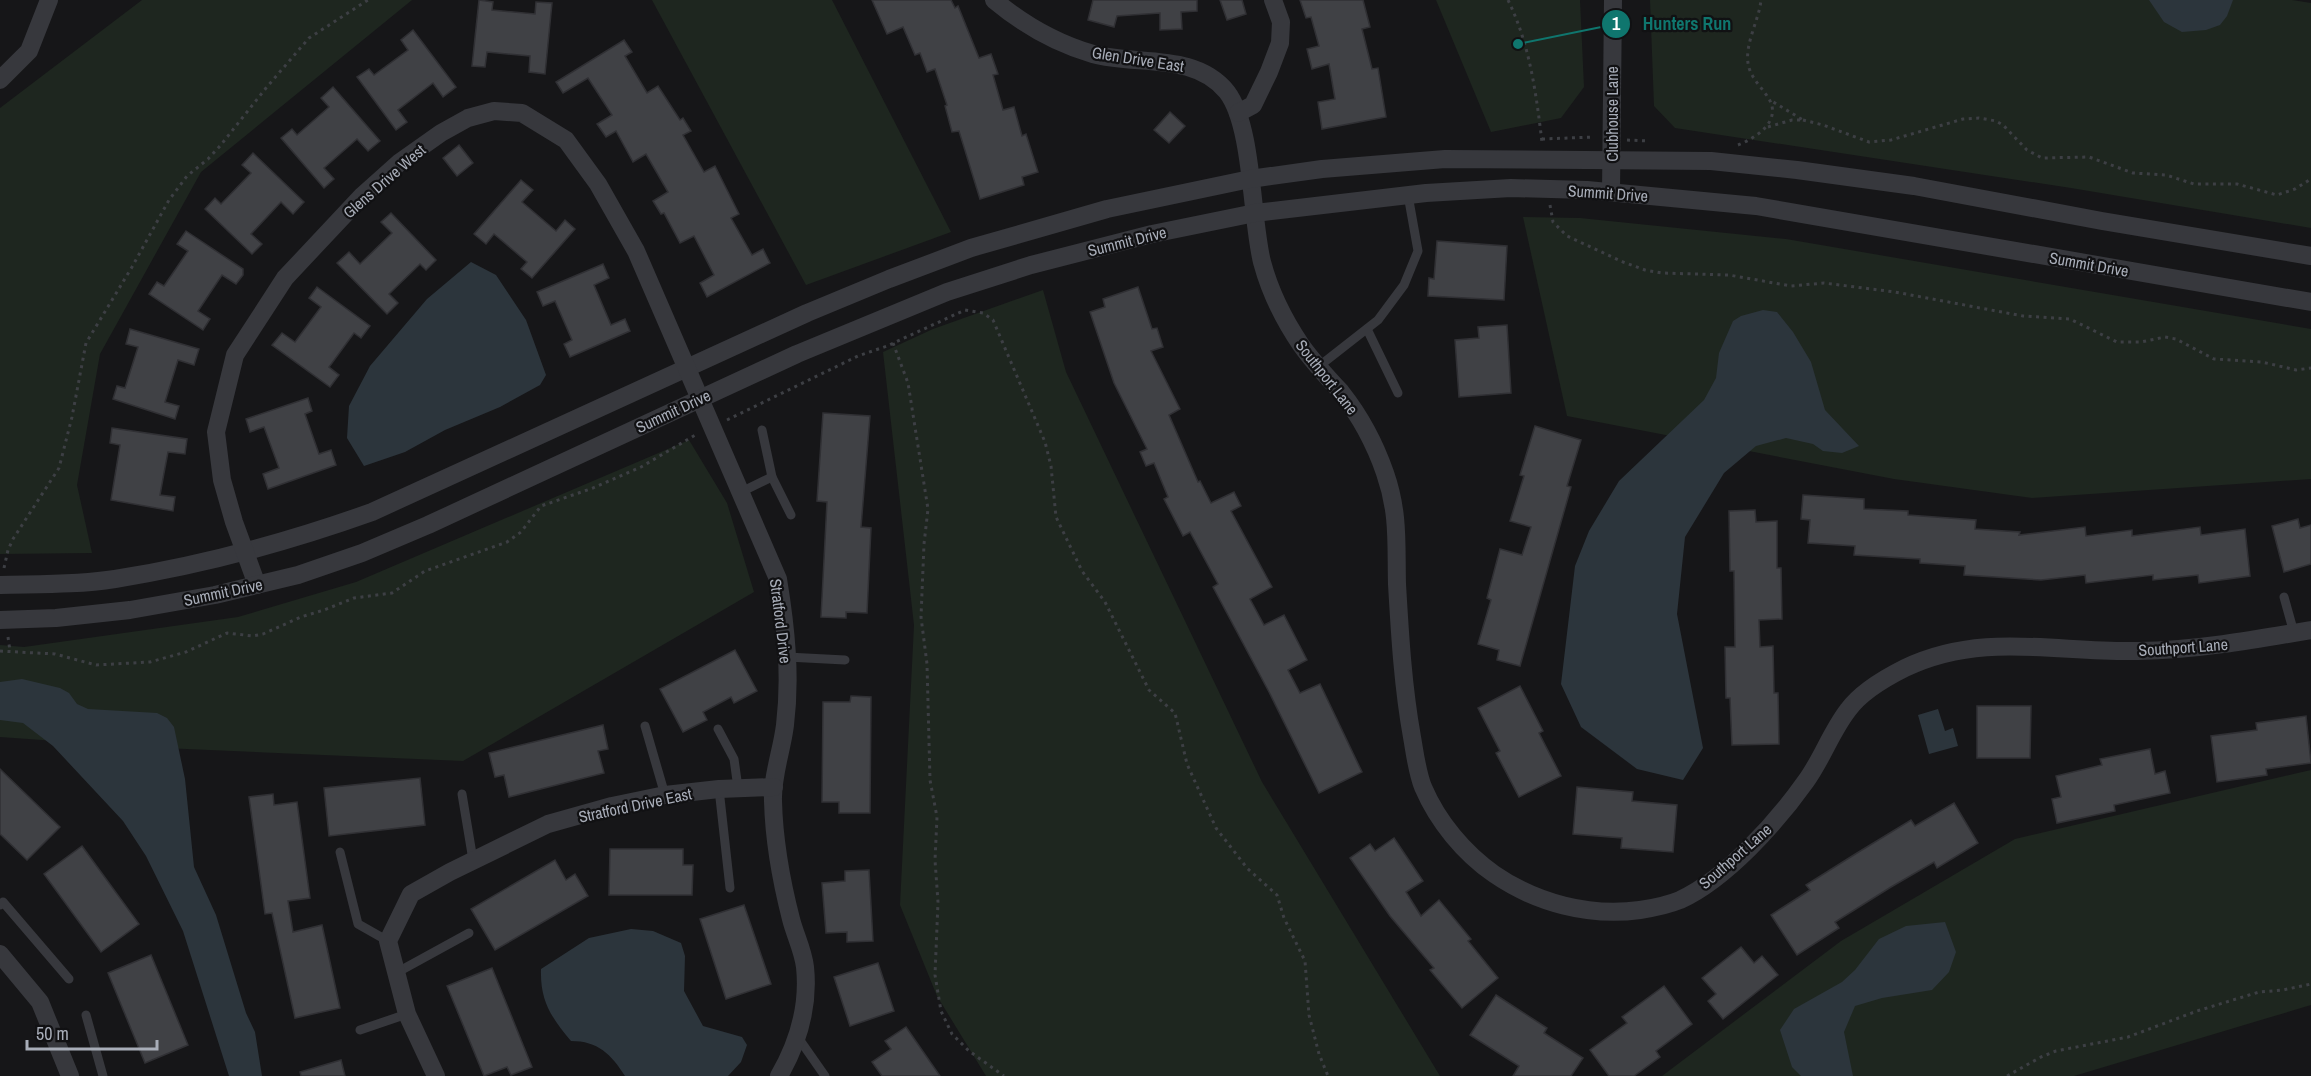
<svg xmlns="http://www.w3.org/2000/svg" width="2311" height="1076" viewBox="0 0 2311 1076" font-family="'Archivo Narrow',sans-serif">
	<rect width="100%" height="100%" fill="#161618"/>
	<g fill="#1e261f">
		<polygon points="142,0 412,0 201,172 100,354 77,485 92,553 0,554 0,108"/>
		<polygon points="652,0 832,0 951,232 806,285"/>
		<polygon points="1436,0 1580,0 1584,87 1561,118 1491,132"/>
		<polygon points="1650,0 2292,0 2311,3 2311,228 2071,188 1675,128 1654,106"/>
		<polygon points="1523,217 1580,218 1786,239 2311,329 2311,479 2032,498 1894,479 1567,416"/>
		<polygon points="1043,290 1066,372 1262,782 1440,1076 986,1076 937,996 900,905 914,625 883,352 933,329"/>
		<polygon points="689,440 727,503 754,592 463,761 140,747 0,737 0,645 24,647 238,617 356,582"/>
		<polygon points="2311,770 2311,1005 2074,1076 1662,1076 1841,941 2015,839"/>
	</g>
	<g fill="#2c353c">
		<polygon points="2149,0 2233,0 2227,16 2220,25 2206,30 2182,32 2164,22"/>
		<polygon points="471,262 496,275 526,320 546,375 540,385 500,407 445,430 405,452 364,466 347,438 349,406 370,366 427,299"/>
		<polygon points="1763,310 1777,312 1793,332 1811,362 1825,410 1859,446 1842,453 1823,451 1813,444 1786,438 1756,446 1724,473 1685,537 1677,614 1703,748 1683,780 1637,769 1581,727 1561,684 1575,566 1589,531 1619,481 1704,400 1716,378 1719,353 1733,321 1741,316"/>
		<polygon points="22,679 60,688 69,693 77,704 88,709 157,713 167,718 174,727 185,779 194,867 216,915 246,1013 255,1032 262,1076 229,1076 183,931 146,856 123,821 53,746 23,723 0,720 0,682"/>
		<polygon points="1938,709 1945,731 1953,728 1958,746 1929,754 1918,715"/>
		<polygon points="1945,922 1956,952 1949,972 1932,990 1882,998 1855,1006 1844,1032 1853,1076 1801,1076 1792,1067 1780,1030 1794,1009 1842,982 1855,970 1879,939 1906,926"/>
		<path d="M631,929L653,931L681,943L685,956L684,991L703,1026L742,1037L747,1045L741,1062L728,1076H625C611,1054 598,1041 571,1041C551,1017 540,1001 541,969L589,938Z"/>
	</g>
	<g fill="#404145" stroke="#303034" stroke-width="1.5">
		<polygon points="479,0 493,2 492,10 535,14 536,2 552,3 545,74 529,72 530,56 487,52 485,67 472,66"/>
		<polygon points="872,0 951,0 955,8 958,6 979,58 991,54 998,74 993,75 1003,110 1014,107 1022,136 1026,134 1038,172 1022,177 1024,185 980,199 959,131 952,132 945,106 947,105 935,69 927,72 920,53 915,55 903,27 887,34"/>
		<polygon points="1093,0 1197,0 1197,11 1181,12 1182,29 1160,30 1160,13 1117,16 1114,27 1088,20"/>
		<polygon points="1220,0 1242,0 1246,14 1227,20"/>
		<polygon points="1300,0 1363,0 1370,27 1362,29 1372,69 1378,68 1386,117 1322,129 1318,102 1335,99 1329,64 1312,69 1307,49 1319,46 1311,17 1306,18"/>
		<polygon points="413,30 456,87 443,97 433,83 398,110 407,122 396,130 357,77 369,69 374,75 408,50 401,40"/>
		<polygon points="624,40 632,52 625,56 647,93 658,86 680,120 683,118 691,131 683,135 704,172 715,166 739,214 731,218 752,255 763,249 770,263 707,297 700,283 714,275 694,236 680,243 664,213 661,214 653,201 668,192 646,154 633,162 616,131 606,137 597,124 612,115 588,78 563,93 556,82"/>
		<polygon points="333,87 380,141 368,151 357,139 324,168 334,179 324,188 281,138 292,129 297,135 329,107 321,98"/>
		<polygon points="1170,112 1185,126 1169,143 1154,130"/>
		<polygon points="459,145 473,163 457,176 443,158"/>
		<polygon points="253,153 304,202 293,214 281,202 251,234 262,244 252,254 205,209 215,198 221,204 251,173 242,165"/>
		<polygon points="521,180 533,190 522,202 556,231 565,220 575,229 532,278 521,269 527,262 494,234 486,244 474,234"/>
		<polygon points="391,213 436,260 426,270 420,264 389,294 398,303 387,314 337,263 349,252 360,264 392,233 381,222"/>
		<polygon points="186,231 243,269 243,275 236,284 222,275 198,311 210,319 203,330 149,294 157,282 164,286 188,251 177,244"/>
		<polygon points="1437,241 1507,246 1504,300 1428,296 1429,278 1434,279"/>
		<polygon points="603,264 609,278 594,285 611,325 625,319 630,331 570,357 564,344 572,340 555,301 543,306 537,292"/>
		<polygon points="317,287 370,326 361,338 354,333 329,367 339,375 330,387 272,345 282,333 295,342 321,307 309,298"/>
		<polygon points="1138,287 1152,329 1157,328 1163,347 1151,351 1180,409 1169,415 1198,482 1200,481 1211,503 1234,492 1241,506 1231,511 1272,587 1250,599 1264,625 1284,615 1307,660 1288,670 1300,693 1320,684 1362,772 1319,793 1269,692 1213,587 1218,584 1190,532 1183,536 1164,499 1168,497 1154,463 1146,466 1140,452 1147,449 1114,383 1090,312 1105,307 1103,299"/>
		<polygon points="1507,325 1511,393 1459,397 1455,340 1479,338 1478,327"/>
		<polygon points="130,329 199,349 194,365 178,360 165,402 179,406 175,419 113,399 117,386 125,388 138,347 126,344"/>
		<polygon points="308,398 312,411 305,414 319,454 331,450 336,465 268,489 263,474 279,468 264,427 250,432 246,419"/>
		<polygon points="823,413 870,416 861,527 871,528 867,613 846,612 846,618 821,617 827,502 817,501"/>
		<polygon points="1535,426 1581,440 1567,486 1571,487 1520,666 1497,660 1499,650 1478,644 1491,600 1487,598 1500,549 1522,555 1531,527 1510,521 1524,476 1520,475"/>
		<polygon points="112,428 187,439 185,454 168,452 164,473 160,495 175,497 173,511 111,500 120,445 110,443"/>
		<polygon points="1803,495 1864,499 1864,509 1908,511 1908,515 1976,520 1975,529 2020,532 2019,535 2085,527 2086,536 2132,530 2132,536 2200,527 2201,535 2245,529 2250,576 2199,583 2198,575 2153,580 2153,575 2086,583 2085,575 2041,580 1964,575 1965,566 1920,563 1920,559 1854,555 1855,546 1808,543 1810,520 1801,519"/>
		<polygon points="1755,510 1756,522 1777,521 1777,568 1781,568 1782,619 1759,620 1760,647 1773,646 1774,693 1778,693 1779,744 1732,745 1730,698 1726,698 1725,647 1735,647 1734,571 1730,571 1729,511"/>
		<polygon points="2298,519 2300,528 2311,525 2311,564 2284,572 2272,526"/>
		<polygon points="735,650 757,691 734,703 731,697 703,712 707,720 683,732 660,689"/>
		<polygon points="1520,686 1543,731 1539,733 1561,776 1519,797 1496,753 1500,751 1478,708"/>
		<polygon points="851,696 871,697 870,813 839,813 839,802 822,802 823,702 850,702"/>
		<polygon points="1977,706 2031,706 2030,758 1977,758"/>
		<polygon points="2306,716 2311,763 2266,769 2267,775 2217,782 2211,736 2257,730 2256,723"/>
		<polygon points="603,725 608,749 598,751 604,773 509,797 504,775 495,777 489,753"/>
		<polygon points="2150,749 2155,774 2165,771 2170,793 2114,805 2115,811 2057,823 2052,799 2061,797 2056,776 2102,765 2100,759"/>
		<polygon points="0,769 60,827 27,860 0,834"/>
		<polygon points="420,778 425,825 329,836 324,788"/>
		<polygon points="1577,787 1633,792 1632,801 1677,805 1673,852 1621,848 1622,838 1573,834"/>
		<polygon points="273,794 274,805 297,802 310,898 288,901 293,932 322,925 340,1008 295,1018 272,913 265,914 249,797"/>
		<polygon points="1954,803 1978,843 1937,868 1934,862 1891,887 1835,922 1839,928 1797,955 1771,915 1810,890 1806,885 1857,853 1911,820 1915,826"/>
		<polygon points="1394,838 1423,881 1406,892 1421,916 1439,900 1471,939 1468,941 1498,978 1462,1008 1430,970 1434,968 1390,916 1350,858 1370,844 1375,851"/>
		<polygon points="82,846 139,924 101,952 44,874"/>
		<polygon points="610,849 683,849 683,865 693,865 692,895 609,895"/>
		<polygon points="555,860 566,880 575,874 588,896 495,950 471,909"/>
		<polygon points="869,870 873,941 847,942 847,932 826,933 822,883 845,881 845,871"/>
		<polygon points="744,905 771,984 726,999 700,919"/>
		<polygon points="1741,947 1754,963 1762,956 1778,975 1723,1019 1708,1001 1716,994 1702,978"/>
		<polygon points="151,955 188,1045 145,1063 108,973"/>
		<polygon points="878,963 894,1011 850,1026 834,977"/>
		<polygon points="492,968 532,1067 511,1075 507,1067 484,1076 447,986"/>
		<polygon points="1664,986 1692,1024 1656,1051 1660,1057 1634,1076 1609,1076 1590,1050 1627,1023 1622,1017"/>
		<polygon points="1496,995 1547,1028 1544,1033 1583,1058 1571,1076 1513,1076 1519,1066 1470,1035"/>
		<polygon points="906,1027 940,1076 882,1076 872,1062 891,1049 885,1041"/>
		<polygon points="341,1060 345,1076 301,1076 300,1072"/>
	</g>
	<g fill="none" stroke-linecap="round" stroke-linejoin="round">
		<g stroke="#3d3f44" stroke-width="3" stroke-dasharray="3 4.5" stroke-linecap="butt">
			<path d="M1508,0C1530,45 1536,93 1542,142"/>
			<polyline points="1803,120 1823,125 1869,142 1891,140 1963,119 1979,118 1996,121 2003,125 2027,150 2042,158 2089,157 2133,173 2166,175 2194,184 2237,184 2277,195 2295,189 2311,179"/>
			<polyline points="1768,127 1792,120 1803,120 1770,100"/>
			<polyline points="1542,139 1594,137"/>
			<polyline points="1627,140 1648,141"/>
			<path d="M1738,145C1756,138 1782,121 1769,99C1762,87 1750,78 1748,63C1745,43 1759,20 1761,0"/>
			<polyline points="1550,205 1553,222 1567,236 1623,262 1645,270 1662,273 1729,275 1791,286 1824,283 1895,292 2023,316 2070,319 2117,342 2141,342 2165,337 2176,339 2214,359 2262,362 2296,370 2311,368"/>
			<polyline points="893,343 908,383 928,509 924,544 921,617 927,664 930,780 937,817 935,860 938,902 935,975 941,1011 952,1034 969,1051 1004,1076"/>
			<polyline points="727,420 858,356 887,346 965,310 983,313 993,320 1045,442 1051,466 1056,517 1082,571 1105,602 1149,690 1175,713 1187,764 1216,828 1247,868 1277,895 1284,918 1305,961 1309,1015 1319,1054 1328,1076"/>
			<polyline points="4,568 8,550 13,539 59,468 72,417 86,343 132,267 169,200 187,176 208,159 220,146 266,88 309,38 368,0"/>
			<polyline points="8,637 10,651"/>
			<polyline points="0,651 55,654 96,665 150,662 186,652 227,633 253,636 263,634 301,617 324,610 354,598 392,593 425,571 507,542 521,532 541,506 593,488 641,467 697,434"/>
			<polyline points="2007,1076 2041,1057 2056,1051 2128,1037 2197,1011 2259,992 2283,990 2311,984"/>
		</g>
		<g stroke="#37383d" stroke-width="9">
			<polyline points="1367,329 1398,393"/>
			<polyline points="1318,367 1378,320 1404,285 1418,251 1408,195"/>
			<polyline points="772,477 791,515"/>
			<polyline points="741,492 772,477 762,430"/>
			<polyline points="2284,597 2294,633"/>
			<polyline points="787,657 845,660"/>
			<polyline points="645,726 665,795"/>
			<polyline points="718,729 734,759 738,788"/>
			<polyline points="719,789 730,888"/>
			<polyline points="462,794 473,860"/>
			<polyline points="340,852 358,924 388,941"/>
			<polyline points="0,905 3,902 69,979"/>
			<polyline points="396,973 469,933"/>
			<polyline points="86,1015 103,1076"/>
			<polyline points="360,1030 407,1014"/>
			<polyline points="797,1036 825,1076"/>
		</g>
		<g stroke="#37383d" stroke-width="18">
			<path d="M994,0C1024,25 1055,43 1093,54C1137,66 1195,52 1227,92C1253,126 1251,218 1262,262C1270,292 1284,320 1301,345C1313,362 1327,377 1341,392C1360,416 1375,444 1385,473C1399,513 1396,543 1397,584C1400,636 1403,687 1412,737C1415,754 1417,772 1423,787C1438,822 1464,853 1494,874C1536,903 1589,917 1640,910C1653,908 1668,905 1680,900C1726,879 1777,822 1806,781C1822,759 1831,732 1848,710C1861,692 1885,678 1905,668C1982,631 2057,653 2138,651C2196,650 2253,640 2311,630"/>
			<polyline points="0,80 29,51 49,0"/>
			<polyline points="1238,113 1253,105 1269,72 1280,43 1281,22 1273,0"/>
			<polyline points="1611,192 1613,0"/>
			<path d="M0,585C38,584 77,585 115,579C203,565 288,542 372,512L807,313L889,279L971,248L1107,209L1250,179L1322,169L1445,159L1711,161L1797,170L1914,186L2102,221L2311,256"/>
			<path d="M257,585L234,522L222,480L216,432L235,355L285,278L362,196L400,162L441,133L468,118L494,111L522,113L566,140L598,184L636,251L778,579C786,628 791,676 785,725C782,750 772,776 773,801C774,841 781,880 791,919C795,935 803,950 805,967C809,1005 798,1043 779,1076"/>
			<polyline points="0,620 56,618 130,610 215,595 298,575 362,553 428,525 797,354 947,292 1031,265 1152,234 1255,213 1426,193 1511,188 1587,190 1756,206 2311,302"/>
			<polyline points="0,954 40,1002 70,1076"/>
			<polyline points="436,1076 407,1014 388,941 411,894 450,872 548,824 612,806 665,795 719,789 774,787"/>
		</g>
	</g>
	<g text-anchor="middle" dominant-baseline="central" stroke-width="4.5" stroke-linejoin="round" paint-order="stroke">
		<g font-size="16" fill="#a8adb8" stroke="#111113">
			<text transform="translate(1138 59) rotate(9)">Glen Drive East</text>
			<text transform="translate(1612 114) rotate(-90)">Clubhouse Lane</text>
			<text transform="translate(384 181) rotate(-41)">Glens Drive West</text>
			<text transform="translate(1608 193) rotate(4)">Summit Drive</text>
			<text transform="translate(1127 241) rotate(-14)">Summit Drive</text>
			<text transform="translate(2089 264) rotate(10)">Summit Drive</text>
			<text transform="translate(1327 377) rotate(52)">Southport Lane</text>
			<text transform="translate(673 411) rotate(-25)">Summit Drive</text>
			<text transform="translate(223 592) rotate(-12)">Summit Drive</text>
			<text transform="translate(781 621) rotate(83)">Stratford Drive</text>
			<text transform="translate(2183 647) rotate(-4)">Southport Lane</text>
			<text transform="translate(635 805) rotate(-12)">Stratford Drive East</text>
			<text transform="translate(1735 856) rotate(-41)">Southport Lane</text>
		</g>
	</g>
	<path fill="none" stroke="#0f766e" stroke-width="2" d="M1518 44L1616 24"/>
	<g fill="#0f766e" stroke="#111113" stroke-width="2">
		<circle cx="1518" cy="44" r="6"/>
		<circle cx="1616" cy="24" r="15"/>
	</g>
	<g font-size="18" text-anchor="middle" font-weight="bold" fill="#fff">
		<text x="1616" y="30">1</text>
	</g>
	<g font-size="18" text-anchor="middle" font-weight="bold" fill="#0f766e" stroke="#111113" stroke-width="4.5" stroke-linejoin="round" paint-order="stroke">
		<text x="1687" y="30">Hunters Run</text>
	</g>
	<path d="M27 1040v9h130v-9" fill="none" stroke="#a8adb8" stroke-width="3"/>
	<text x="36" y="1040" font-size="18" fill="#a8adb8" stroke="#111113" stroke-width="4.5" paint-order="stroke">50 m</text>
</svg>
